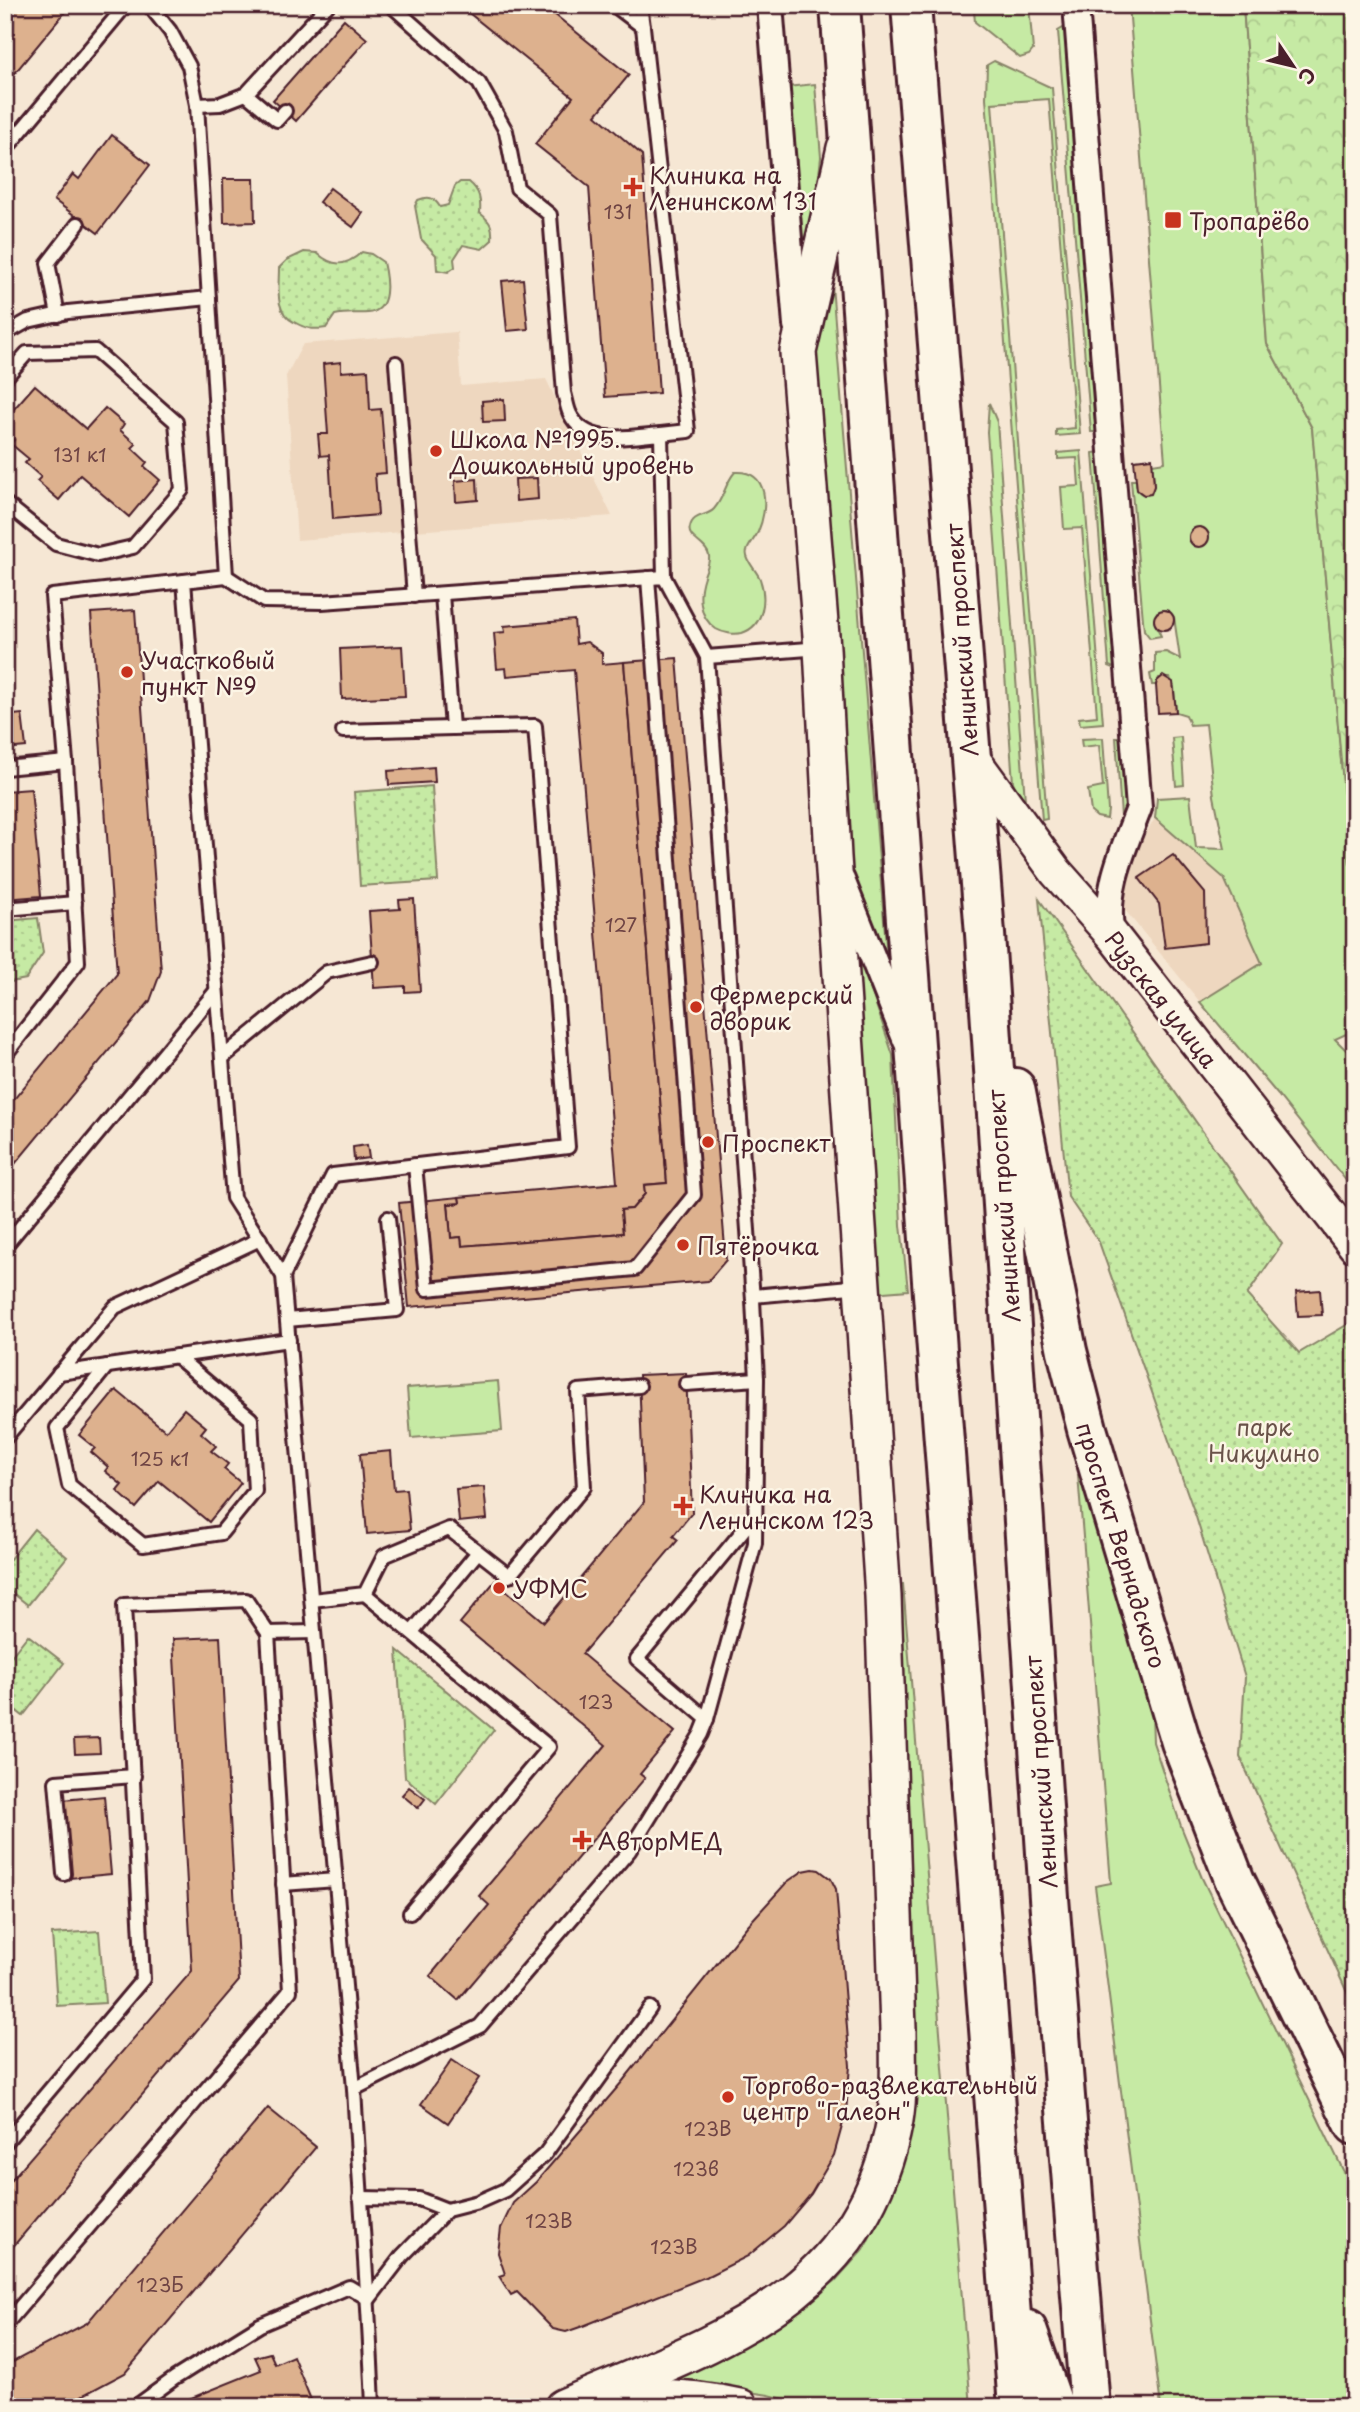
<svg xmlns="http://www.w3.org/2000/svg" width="1360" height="2412" viewBox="0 0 1360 2412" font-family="'Playpen Sans',sans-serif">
	<defs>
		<pattern id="forest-crowns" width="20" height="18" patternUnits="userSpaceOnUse" patternTransform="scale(1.75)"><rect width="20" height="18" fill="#c6eaa4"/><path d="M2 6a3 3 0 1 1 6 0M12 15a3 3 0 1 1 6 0" fill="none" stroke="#acc88d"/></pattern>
		<pattern id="park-dots" width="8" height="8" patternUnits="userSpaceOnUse" patternTransform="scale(1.75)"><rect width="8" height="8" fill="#c6eaa4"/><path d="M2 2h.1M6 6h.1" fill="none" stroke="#acc88d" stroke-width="1.8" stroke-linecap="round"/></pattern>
	</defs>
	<rect width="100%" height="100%" fill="#f6e7d4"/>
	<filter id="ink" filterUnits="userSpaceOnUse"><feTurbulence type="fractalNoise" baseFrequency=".0143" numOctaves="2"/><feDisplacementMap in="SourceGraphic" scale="14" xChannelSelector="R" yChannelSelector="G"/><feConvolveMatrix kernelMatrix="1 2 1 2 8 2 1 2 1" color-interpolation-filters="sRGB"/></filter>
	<g filter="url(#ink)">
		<g fill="#eed7bf">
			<polygon points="457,332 461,386 546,379 612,516 297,540 286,376 303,344"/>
			<polygon points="1155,818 1224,877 1263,963 1200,1002 1124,909 1126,878 1137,849"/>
		</g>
		<g fill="#c6eaa4" stroke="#888468" stroke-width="2">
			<polygon points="1029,5 1033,50 1029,55 1020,58 975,22 974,11 980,7"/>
			<path d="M1129,5H1243L1267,344L1312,428L1350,863H1355V1030L1335,1039L1355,1059V1192L1278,1095L1200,1002L1262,963L1224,878L1155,818L1157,798L1190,796L1196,848L1225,849L1214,796L1206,724L1190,725L1186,715L1176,712L1174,687L1170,678H1159L1156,685H1152L1150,674L1155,672V653L1166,652L1180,659L1174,617L1166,610L1157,612L1154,621L1161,636L1150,638L1144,630L1143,620L1131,480H1136C1136,488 1138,495 1147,495C1158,489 1153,475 1152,464L1165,462Z"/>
			<polygon points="1065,27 1098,432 1091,432 1058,31"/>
			<polygon points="994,61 1052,88 1080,434 1056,436 1056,430 1075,428 1049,99 992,103 1047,819 1042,820 986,98 987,65"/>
			<polygon points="815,84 821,157 811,247 803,251 800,248 787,87"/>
			<polygon points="831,273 887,957 885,960 881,959 851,864 809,366"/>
			<polygon points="989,403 997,422 1026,814 1013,782 987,432"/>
			<polygon points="1081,451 1103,723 1080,725 1079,718 1097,716 1082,528 1064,529 1061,487 1079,486 1077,458 1058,459 1058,453"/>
			<polygon points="1100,452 1119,670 1109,666 1093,453"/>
			<path d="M735,472C770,470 768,509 758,532C755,539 749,544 747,551C744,559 757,571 760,579C767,599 764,626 742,633C734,635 723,633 716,629C698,617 698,594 704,576C706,569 710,563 709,556C707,543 686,539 690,527C693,513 707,517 714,509C724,498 725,483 735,472Z"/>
			<polygon points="1116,737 1124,737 1130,807 1121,817"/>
			<polygon points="1181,737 1184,785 1176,786 1172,738"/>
			<polygon points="1103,738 1108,810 1107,819 1097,817 1091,812 1088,790 1103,787 1099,745 1082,747 1081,739"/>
			<polygon points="846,916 893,1055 901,1225 908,1290 872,1293"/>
			<polygon points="498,1381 502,1431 411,1438 407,1388"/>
			<polygon points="1078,1475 1083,1475 1152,1711 1153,1742 1182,1829 1202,1878 1343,2170 1355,2189 1355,2407 1161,2407 1095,1886 1111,1883"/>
			<polygon points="894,1584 903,1584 971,2407 814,2407 769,2395 671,2380 762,2337 835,2281 864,2249 885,2206 904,2160 914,2113 915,2029"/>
		</g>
		<polygon fill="url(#forest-crowns)" stroke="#888468" stroke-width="2" points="1243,5 1355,5 1355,15 1348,33 1355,67 1355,863 1350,864 1312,428 1267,344"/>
		<g fill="url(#park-dots)" stroke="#888468" stroke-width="2">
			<path d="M460,182H469C480,191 481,200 480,213C491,222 493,227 492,240L482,249L463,245L454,259L455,267L448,272L437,270L436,255L421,239L415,206L418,200C429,196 434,197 440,207L448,205L455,186Z"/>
			<path d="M304,252L317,253C333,267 345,267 362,252L371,254L383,262C387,279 392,311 368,313C356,314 347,312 335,315L326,328C313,330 306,329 294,322C274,312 279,288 279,268L287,260Z"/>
			<polygon points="432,786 438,881 360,886 354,792"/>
			<polygon points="1039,899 1282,1244 1247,1295 1299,1353 1355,1320 1355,2010 1240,1757 1245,1677 1196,1517 1099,1242 1068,1197"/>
			<polygon points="38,918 43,953 26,979 5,983 5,921"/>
			<polygon points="34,1529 67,1557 28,1605 5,1587 5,1565"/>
			<polygon points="28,1635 64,1663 23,1716 5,1702 5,1664"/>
			<polygon points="397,1650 494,1730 436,1804 405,1777"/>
			<polygon points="99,1931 105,2003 57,2006 52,1934"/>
		</g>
		<g fill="#ddb18e" stroke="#4a1f2b" stroke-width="2">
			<polygon points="15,5 71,5 5,85 5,17"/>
			<polygon points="459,5 543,5 629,75 596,115 642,155 659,393 605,397 589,187 535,144 573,97"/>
			<polygon points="344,19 367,39 296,121 273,100"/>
			<polygon points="112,135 150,165 98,233 54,200 73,174 79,179"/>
			<polygon points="223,179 254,179 255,222 224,223"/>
			<polygon points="330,188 363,213 353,227 319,202"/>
			<polygon points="523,279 528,329 507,331 502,281"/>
			<polygon points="341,362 341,372 368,370 370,410 381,409 386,473 375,474 378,515 333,519 329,455 320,456 318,434 328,434 323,364"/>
			<polygon points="35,385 86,429 105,408 124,424 120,430 136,444 132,448 147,462 144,466 160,480 129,517 80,475 59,500 37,481 41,477 25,463 29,459 11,444 14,440 5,432 5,419"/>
			<polygon points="504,399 505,421 483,422 482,401"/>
			<polygon points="1152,458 1154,486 1151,494 1144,495 1137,490 1134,460"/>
			<polygon points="537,478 538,499 516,501 515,479"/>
			<polygon points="477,479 478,500 456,502 455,481"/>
			<circle cx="1199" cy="537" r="10"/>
			<circle cx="1164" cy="620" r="10"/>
			<polygon points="135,610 161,971 150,1001 5,1176 5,1110 117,974 91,613"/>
			<polygon points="574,620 576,644 587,642 602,653 602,664 624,662 667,1183 644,1185 645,1194 632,1209 621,1210 623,1233 462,1246 461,1237 451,1238 448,1204 460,1203 459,1197 617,1183 574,670 507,676 506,668 497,669 494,633 505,632 504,626"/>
			<polygon points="402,646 405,696 342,699 340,649"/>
			<polygon points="677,658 726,1260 708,1281 409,1307 399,1203 459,1197 460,1203 448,1204 451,1238 461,1237 462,1246 623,1233 621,1210 632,1209 645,1194 644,1185 667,1183 624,662"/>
			<polygon points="1163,676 1173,682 1176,712 1158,713 1156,685 1157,681"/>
			<polygon points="22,714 26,747 5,749 5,716"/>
			<polygon points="434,767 435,782 389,785 388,771"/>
			<polygon points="31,789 41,896 5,899 5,791"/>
			<polygon points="1173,855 1205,893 1206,943 1165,948 1159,904 1139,878"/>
			<polygon points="414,899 420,991 405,992 405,986 374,988 369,911 400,909 399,900"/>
			<polygon points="367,1145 369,1158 354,1160 353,1147"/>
			<polygon points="1320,1290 1322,1315 1298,1316 1296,1292"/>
			<polygon points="686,1373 692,1513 673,1536 678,1540 582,1654 675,1732 640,1774 645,1778 458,2000 430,1976 489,1905 479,1896 606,1745 460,1623 495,1581 544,1622 644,1502 639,1375"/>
			<polygon points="116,1390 166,1431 184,1409 206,1427 201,1433 216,1446 211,1451 228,1464 224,1469 241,1483 209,1522 159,1481 136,1508 117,1491 122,1485 105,1471 108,1467 91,1452 95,1448 79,1435"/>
			<polygon points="391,1451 394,1490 406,1489 410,1530 367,1534 360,1454"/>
			<polygon points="484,1487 487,1519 459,1522 456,1489"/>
			<polygon points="220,1637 239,1981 5,2256 5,2187 192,1971 173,1639"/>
			<polygon points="99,1738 100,1753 75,1754 74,1739"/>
			<polygon points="409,1787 425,1799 418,1808 402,1795"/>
			<polygon points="104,1796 111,1874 70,1878 63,1800"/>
			<polygon points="813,1869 819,1870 831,1879 836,1889 850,2066 846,2112 834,2155 811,2194 784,2226 748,2256 710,2275 583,2326 566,2332 553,2329 517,2292 511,2295 499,2276 505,2274 498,2253 501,2228 513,2203 536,2182 622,2082 747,1926 787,1882 803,1871"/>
			<polygon points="452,2060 479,2078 448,2123 421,2104"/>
			<polygon points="268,2108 316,2147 125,2373 61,2407 5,2407 5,2366 87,2323"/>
			<polygon points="270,2353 275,2364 293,2356 314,2407 169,2407 261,2370 255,2357"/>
		</g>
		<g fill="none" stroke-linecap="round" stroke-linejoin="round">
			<defs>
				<g id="service">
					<path d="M149,5L170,31L189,66L197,105L226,576L184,581L233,1198L283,1276L354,2089C360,2195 369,2301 373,2407"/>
					<path d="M391,5L479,83L506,131L517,188L550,215L564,393C566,399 567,408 570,414C587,448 631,436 661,434L664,577"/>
					<polyline points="614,5 643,27 688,431 661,434"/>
					<polyline points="640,5 643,27"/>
					<polyline points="246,94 277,120 285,111"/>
					<polyline points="197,105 220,104 246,94 328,5"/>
					<polyline points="5,150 126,5"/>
					<polyline points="58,315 48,263 78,224"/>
					<polyline points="5,334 28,321 68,312 209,298"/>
					<polyline points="396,363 414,596"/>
					<polyline points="5,378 27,353 95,351 176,422 182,490 133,547 98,555 56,544 5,503"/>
					<polyline points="226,576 264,601 322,602 664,577 707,657 753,1300 757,1379 755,1543 707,1719 701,1734 629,1851 480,2026 354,2089"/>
					<polyline points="707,657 821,648"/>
					<polyline points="343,731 452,728"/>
					<polyline points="5,768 66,762"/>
					<polyline points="5,909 75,903"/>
					<polyline points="5,1055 78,962 66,762 52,596 184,581"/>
					<polyline points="222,1058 327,972 372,962"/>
					<polyline points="415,1165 427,1289 635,1269 694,1195 648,578"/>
					<polyline points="5,1246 216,991"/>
					<polyline points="283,1276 333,1175 568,1147 535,726 452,728 442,594"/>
					<polyline points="753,1296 861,1286"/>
					<polyline points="287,1320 397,1310 388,1218"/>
					<polyline points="107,1366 57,1428 69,1485 143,1545 221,1533 255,1491 251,1419 176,1356"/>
					<polyline points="59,1373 289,1340"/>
					<polyline points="686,1384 757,1379"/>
					<polyline points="5,1438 115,1307 260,1239"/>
					<polyline points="365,1594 549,1747 410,1913"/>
					<polyline points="312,1600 365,1594 384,1556 449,1529 509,1576 584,1487 578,1391 639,1386"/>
					<polyline points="412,1632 478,1552"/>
					<polyline points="707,1719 637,1659 755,1516"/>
					<polyline points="64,1874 56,1782 134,1776"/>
					<polyline points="283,1884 336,1880"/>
					<polyline points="5,2143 143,1979 124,1605 246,1600 268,1633 314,1632"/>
					<polyline points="360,2198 419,2199 447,2210"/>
					<polyline points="5,2325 290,1991 268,1633"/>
					<polyline points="135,2407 175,2378 260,2325 349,2287 369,2299 402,2256 447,2210 478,2202 505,2190 545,2154 650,2008"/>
				</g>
				<g id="minor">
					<polyline points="770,5 796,325"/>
					<path d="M1076,5L1139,808C1124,849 1103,890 1112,935"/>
					<polyline points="842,880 906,1041"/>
				</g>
				<polyline id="tertiary" points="969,753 1056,872 1112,935 1355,1246"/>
				<g id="secondary">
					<path d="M601,2402C648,2393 694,2397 740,2407"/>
					<path d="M563,2407C711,2343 861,2302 895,2120C900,2090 898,2059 898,2029L883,1596L833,857L822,648L798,352L845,148"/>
				</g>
				<g id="primary">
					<polyline points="840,5 937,1350 1018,2407"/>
					<polyline points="911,5 985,934 1049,1898 1090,2407"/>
					<polyline points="1015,1088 1067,1351 1087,1429 1181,1742 1235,1881 1355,2125"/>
					<polyline points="1027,2330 1054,2407"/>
				</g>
			</defs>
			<use href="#service" stroke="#4a1f2b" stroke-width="18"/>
			<use href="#minor" stroke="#4a1f2b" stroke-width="30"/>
			<use href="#tertiary" stroke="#4a1f2b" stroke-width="37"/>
			<use href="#secondary" stroke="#4a1f2b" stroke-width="40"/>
			<use href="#primary" stroke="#4a1f2b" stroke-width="44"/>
			<use href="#service" stroke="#fcf5e5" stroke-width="12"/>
			<use href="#minor" stroke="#fcf5e5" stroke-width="24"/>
			<use href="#tertiary" stroke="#fcf5e5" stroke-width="32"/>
			<use href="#secondary" stroke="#fcf5e5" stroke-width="35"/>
			<use href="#primary" stroke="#fcf5e5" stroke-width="38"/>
		</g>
	</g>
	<g fill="#c8321e" stroke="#fcf5e5" stroke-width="2.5">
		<path d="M629.5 176.5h7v7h7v7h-7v7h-7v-7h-7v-7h7z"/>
		<rect x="1164" y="211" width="18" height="18" rx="3.5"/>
		<circle cx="436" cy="451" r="7"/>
		<circle cx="127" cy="672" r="7"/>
		<circle cx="696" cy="1007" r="7"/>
		<circle cx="708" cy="1142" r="7"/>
		<circle cx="683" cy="1245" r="7"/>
		<path d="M679.5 1495.5h7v7h7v7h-7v7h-7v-7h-7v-7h7z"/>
		<circle cx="499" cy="1588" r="7"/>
		<path d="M578.5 1829.5h7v7h7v7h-7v7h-7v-7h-7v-7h7z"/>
		<circle cx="728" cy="2097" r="7"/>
	</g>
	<g text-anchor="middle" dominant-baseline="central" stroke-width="5" stroke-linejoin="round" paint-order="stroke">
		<g font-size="19" fill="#6f4444">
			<text x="618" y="211">131</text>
			<text x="80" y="454">131 к1</text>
			<text x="621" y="924">127</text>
			<text x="160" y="1458">125 к1</text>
			<text x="596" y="1701">123</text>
			<text x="708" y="2128">123В</text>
			<text x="696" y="2168">123в</text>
			<text x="549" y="2220">123В</text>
			<text x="674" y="2246">123В</text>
			<text x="160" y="2284">123Б</text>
		</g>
		<g font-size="23" fill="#4a1f2b" stroke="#fcf5e5" text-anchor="start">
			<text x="649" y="174">Клиника на<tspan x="649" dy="26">Ленинском 131</tspan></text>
			<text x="1189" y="220">Тропарёво</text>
			<text x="450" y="438">Школа №1995.<tspan x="450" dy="26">Дошкольный уровень</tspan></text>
			<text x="141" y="659">Участковый<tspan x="141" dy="26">пункт №9</tspan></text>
			<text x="710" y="994">Фермерский<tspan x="710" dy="26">дворик</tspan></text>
			<text x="722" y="1142">Проспект</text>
			<text x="697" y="1245">Пятёрочка</text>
			<text x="699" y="1493">Клиника на<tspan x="699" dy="26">Ленинском 123</tspan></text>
			<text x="513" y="1588">УФМС</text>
			<text x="598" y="1840">АвторМЕД</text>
			<text x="742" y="2084">Торгово-развлекательный<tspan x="742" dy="26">центр "Галеон"</tspan></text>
		</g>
		<g font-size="23" fill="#4a1f2b" stroke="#fcf5e5">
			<text transform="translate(961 640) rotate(-94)">Ленинский проспект</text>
			<text transform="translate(1162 999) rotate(52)">Рузская улица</text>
			<text transform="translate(1003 1206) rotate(-94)">Ленинский проспект</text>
			<text transform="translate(1122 1545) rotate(73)">проспект Вернадского</text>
			<text transform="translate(1040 1772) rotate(-94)">Ленинский проспект</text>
		</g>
		<g font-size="23" fill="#695249" stroke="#fcf5e5">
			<text x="1264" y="1426">парк<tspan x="1264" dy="26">Никулино</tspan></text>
		</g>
	</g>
	<rect width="1360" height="2412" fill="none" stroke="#fcf5e5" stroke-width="28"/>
	<rect x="14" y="14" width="1332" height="2384" fill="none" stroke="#4a1f2b" stroke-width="2.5" filter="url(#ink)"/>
	<g transform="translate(1293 66) rotate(125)" stroke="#fcf5e5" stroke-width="5" paint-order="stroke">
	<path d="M0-5L12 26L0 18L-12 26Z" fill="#4a1f2b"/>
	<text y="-10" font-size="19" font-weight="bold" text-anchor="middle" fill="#4a1f2b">С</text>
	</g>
</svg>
